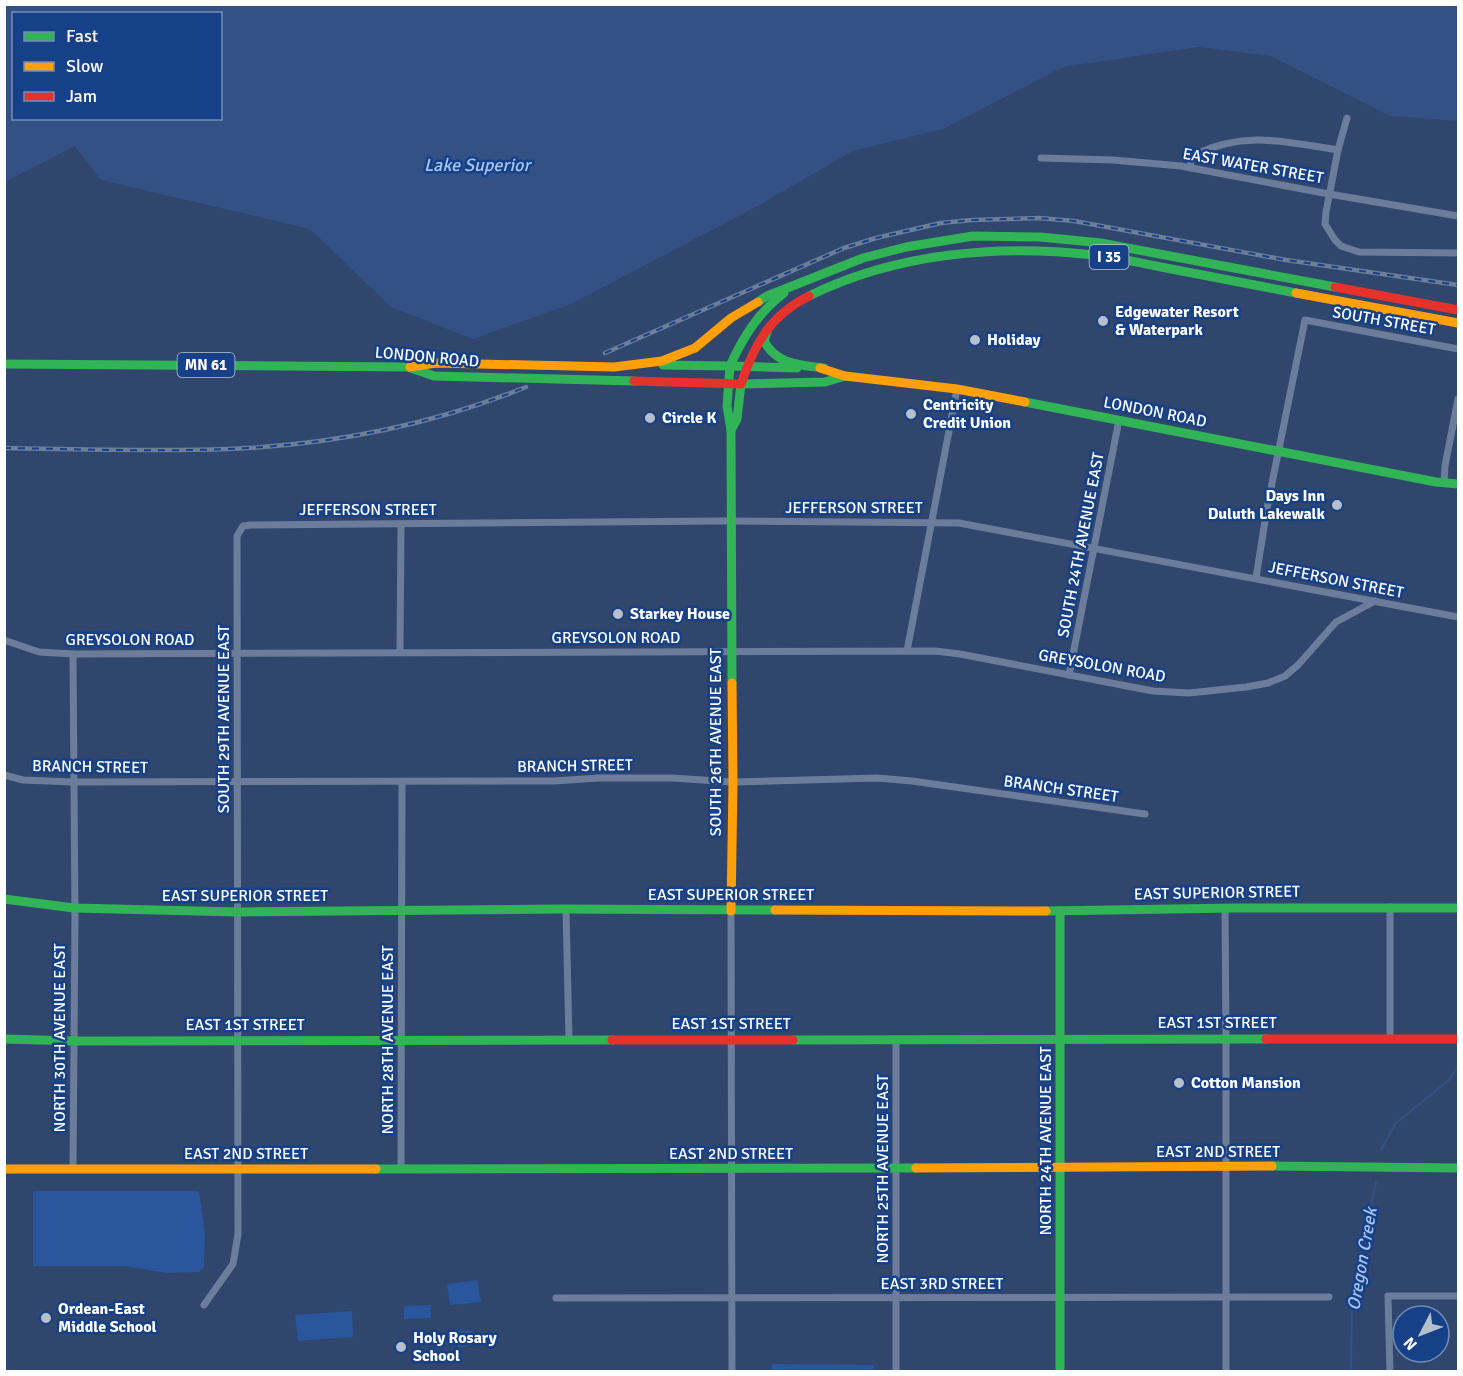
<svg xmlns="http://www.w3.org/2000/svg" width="1463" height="1376" viewBox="0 0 1463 1376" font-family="Signika,sans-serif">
	<rect width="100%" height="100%" fill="#30466d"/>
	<g fill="#29569d">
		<polygon points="33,1191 199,1191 205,1234 204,1267 199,1272 167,1273 125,1266 33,1266"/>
		<polygon points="477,1280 481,1302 450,1305 447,1284"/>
		<polygon points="431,1305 431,1318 404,1319 404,1306"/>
		<polygon points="352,1311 353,1337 298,1341 295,1315"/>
		<polygon points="455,1330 472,1331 479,1344 458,1348 456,1338 450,1332"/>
		<polygon points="772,1364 874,1365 874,1371 772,1371"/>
	</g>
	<path fill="#335185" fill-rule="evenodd" d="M5,4L1458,5V121L1390,116L1271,56L1198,47L1063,67L943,129L853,151L754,208L571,304L473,339L391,307L310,229L101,180L75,146L5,182ZM14,14H220V118H14Z"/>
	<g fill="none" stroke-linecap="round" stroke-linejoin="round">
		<g stroke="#335185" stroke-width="2">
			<polyline points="1381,1150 1395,1124 1450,1079 1458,1065"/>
			<polyline points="1351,1372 1352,1300 1376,1182"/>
		</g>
		<g stroke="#6c7d9b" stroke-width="7">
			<polyline points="1347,118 1338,150 1326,212 1325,224 1335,240 1341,246 1359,252 1458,253"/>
			<polyline points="1041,158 1113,160 1181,166 1329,194 1458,216"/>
			<path d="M1190,168L1191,160L1194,155C1246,130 1285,142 1338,150"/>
			<polyline points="1444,482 1445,466 1458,399"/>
			<polyline points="1256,578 1267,508 1305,320 1458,349"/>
			<polyline points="4,640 39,652 73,654 935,651 960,654 1153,691 1189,693 1246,687 1268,683 1285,676 1298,665 1336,622 1375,601"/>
			<polyline points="907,651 957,389"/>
			<polyline points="400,652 401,524"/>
			<polyline points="73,654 75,918 73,1169"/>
			<polyline points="1069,675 1119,420"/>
			<polyline points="4,775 23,780 73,782 554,781 599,778 672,778 733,782 877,778 912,781 1145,814"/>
			<polyline points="1390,907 1390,1038"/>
			<polyline points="1225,908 1226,1038 1226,1372"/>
			<polyline points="566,909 569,1040"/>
			<polyline points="731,911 732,1372"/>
			<polyline points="401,1169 402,782"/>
			<polyline points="556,1298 1329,1297"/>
			<polyline points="204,1305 233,1264 238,1234 237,536 243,526 250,525 721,521 959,523 1458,617"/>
			<polyline points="896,1372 896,1039"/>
			<polyline points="1390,1372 1388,1296 1458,1296"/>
		</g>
		<g stroke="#30b455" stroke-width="9">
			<path d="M809,296C896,253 998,244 1094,255C1117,257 1139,263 1161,267C1206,276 1251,284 1296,293"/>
			<polyline points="758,302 767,296 863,258 906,247 973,236 1040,237 1101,243 1335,287"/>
			<path d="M767,332L764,341C777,365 800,365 824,368"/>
			<polyline points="4,364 408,367 434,376 634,381"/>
			<path d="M663,365L730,366C743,337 758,313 784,293"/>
			<polyline points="1025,402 1436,482 1458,484"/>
			<polyline points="731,430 737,419 741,384 825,382 845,376"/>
			<polyline points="732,683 731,430 727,406 730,366 797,368"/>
			<polyline points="4,899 74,908 238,912 559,909 775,910"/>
			<polyline points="1046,911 1236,908 1458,908"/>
			<polyline points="1060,911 1060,1372"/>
			<polyline points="4,1039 74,1041 612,1040"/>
			<polyline points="793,1040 1266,1039"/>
			<polyline points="1272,1166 1458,1168"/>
			<polyline points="376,1169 916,1168"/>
		</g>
		<g stroke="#ff9f0a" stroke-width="9">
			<polyline points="1296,293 1458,323"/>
			<polyline points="410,367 436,363 614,367 662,361 695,348 731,318 758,302"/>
			<polyline points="820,368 845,376 957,389 1025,402"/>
			<polyline points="775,910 1046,911"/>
			<polyline points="731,911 733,782 732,683"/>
			<polyline points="916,1168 1272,1166"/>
			<polyline points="4,1169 376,1169"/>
		</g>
		<g stroke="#e5322d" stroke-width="9">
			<polyline points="1335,287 1458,310"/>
			<path d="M634,381L741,384C754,345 770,315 809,296"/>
			<polyline points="1266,1039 1458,1039"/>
			<polyline points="612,1040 793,1040"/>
		</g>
		<defs>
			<g id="rail">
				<polyline points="605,353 844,248 876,238 941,223 972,220 1039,218 1074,221 1286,260 1458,285"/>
				<path d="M4,448C79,449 154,452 228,449C330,445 432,425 526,387"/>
			</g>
		</defs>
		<use href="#rail" stroke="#6d7e9b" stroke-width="4.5"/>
		<use href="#rail" stroke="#164087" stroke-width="2" stroke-dasharray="7" stroke-linecap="butt"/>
	</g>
	<g fill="#b7becc" stroke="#164087" stroke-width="2">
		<circle cx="1103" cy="321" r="6"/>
		<circle cx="975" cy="340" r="6"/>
		<circle cx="911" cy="414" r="6"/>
		<circle cx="650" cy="418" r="6"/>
		<circle cx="1337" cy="505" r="6"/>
		<circle cx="618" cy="614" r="6"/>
		<circle cx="1179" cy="1083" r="6"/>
		<circle cx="46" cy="1318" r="6"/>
		<circle cx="401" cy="1347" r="6"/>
	</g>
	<g text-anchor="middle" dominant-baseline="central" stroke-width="5" stroke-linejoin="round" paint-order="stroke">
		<g fill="#164087" stroke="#b9c6db" stroke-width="1.5">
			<rect x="1089.5" y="245" width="39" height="24" rx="4.5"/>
			<rect x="177.5" y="353" width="57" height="24" rx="4.5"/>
		</g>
		<g font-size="15" font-weight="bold" fill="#fff">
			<text x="1109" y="257">I 35</text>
			<text x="206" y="365">MN 61</text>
		</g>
		<g font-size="16" fill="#fff" stroke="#164087">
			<text transform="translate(1253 166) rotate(10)">EAST WATER STREET</text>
			<text transform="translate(1384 321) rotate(10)">SOUTH STREET</text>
			<text transform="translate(427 357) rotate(5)">LONDON ROAD</text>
			<text transform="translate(1155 412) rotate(11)">LONDON ROAD</text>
			<text x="854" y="508">JEFFERSON STREET</text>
			<text x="368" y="510">JEFFERSON STREET</text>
			<text transform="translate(1081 545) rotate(-79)">SOUTH 24TH AVENUE EAST</text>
			<text transform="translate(1336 580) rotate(11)">JEFFERSON STREET</text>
			<text x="616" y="638">GREYSOLON ROAD</text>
			<text x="130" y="640">GREYSOLON ROAD</text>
			<text transform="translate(1102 666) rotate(10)">GREYSOLON ROAD</text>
			<text transform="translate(224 719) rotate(-90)">SOUTH 29TH AVENUE EAST</text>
			<text transform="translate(716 742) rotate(-90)">SOUTH 26TH AVENUE EAST</text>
			<text transform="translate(575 766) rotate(-1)">BRANCH STREET</text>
			<text transform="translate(90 767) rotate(1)">BRANCH STREET</text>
			<text transform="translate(1061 789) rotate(8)">BRANCH STREET</text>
			<text transform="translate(1217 893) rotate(-1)">EAST SUPERIOR STREET</text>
			<text x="731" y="895">EAST SUPERIOR STREET</text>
			<text x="245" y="896">EAST SUPERIOR STREET</text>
			<text x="1217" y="1023">EAST 1ST STREET</text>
			<text x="731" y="1024">EAST 1ST STREET</text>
			<text x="245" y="1025">EAST 1ST STREET</text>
			<text transform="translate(60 1038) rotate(-90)">NORTH 30TH AVENUE EAST</text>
			<text transform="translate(388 1040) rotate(-90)">NORTH 28TH AVENUE EAST</text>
			<text transform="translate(1046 1141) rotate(-90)">NORTH 24TH AVENUE EAST</text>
			<text x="1218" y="1152">EAST 2ND STREET</text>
			<text x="246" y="1154">EAST 2ND STREET</text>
			<text x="731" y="1154">EAST 2ND STREET</text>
			<text transform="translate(883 1169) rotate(-90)">NORTH 25TH AVENUE EAST</text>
			<text x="942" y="1284">EAST 3RD STREET</text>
		</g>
		<g font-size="16" font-weight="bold" fill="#fff" stroke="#164087" text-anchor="start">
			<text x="1115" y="312">Edgewater Resort<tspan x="1115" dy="18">&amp; Waterpark</tspan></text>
			<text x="987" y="340">Holiday</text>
			<text x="923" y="405">Centricity<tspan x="923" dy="18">Credit Union</tspan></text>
			<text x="662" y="418">Circle K</text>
			<text x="1325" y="496" text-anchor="end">Days Inn<tspan x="1325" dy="18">Duluth Lakewalk</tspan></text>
			<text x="630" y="614">Starkey House</text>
			<text x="1191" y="1083">Cotton Mansion</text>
			<text x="58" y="1309">Ordean-East<tspan x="58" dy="18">Middle School</tspan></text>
			<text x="413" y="1338">Holy Rosary<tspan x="413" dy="18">School</tspan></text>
		</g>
		<g font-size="18" font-style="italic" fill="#a7c6f5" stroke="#164087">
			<text x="477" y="165">Lake Superior</text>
			<text transform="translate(1362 1259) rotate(-80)">Oregon Creek</text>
		</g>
	</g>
	<rect width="1463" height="1376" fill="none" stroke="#ffffff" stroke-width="12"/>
	<rect x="12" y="12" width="210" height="108" fill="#164087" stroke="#738cb7" stroke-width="1.5"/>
	<rect x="24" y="32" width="30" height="9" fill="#30b455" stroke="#738cb7" stroke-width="1.5"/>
	<text x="66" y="42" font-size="18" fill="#ffffff">Fast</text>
	<rect x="24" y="62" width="30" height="9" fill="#ff9f0a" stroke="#738cb7" stroke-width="1.5"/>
	<text x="66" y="72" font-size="18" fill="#ffffff">Slow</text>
	<rect x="24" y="92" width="30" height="9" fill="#e5322d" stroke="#738cb7" stroke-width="1.5"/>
	<text x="66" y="102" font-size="18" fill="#ffffff">Jam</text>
	<g transform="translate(1421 1334) rotate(228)"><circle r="28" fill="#164087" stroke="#738cb7" stroke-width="1.5"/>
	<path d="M0-4.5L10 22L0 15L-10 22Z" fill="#b7becc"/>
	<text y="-9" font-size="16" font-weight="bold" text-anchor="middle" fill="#ffffff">N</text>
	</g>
</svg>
